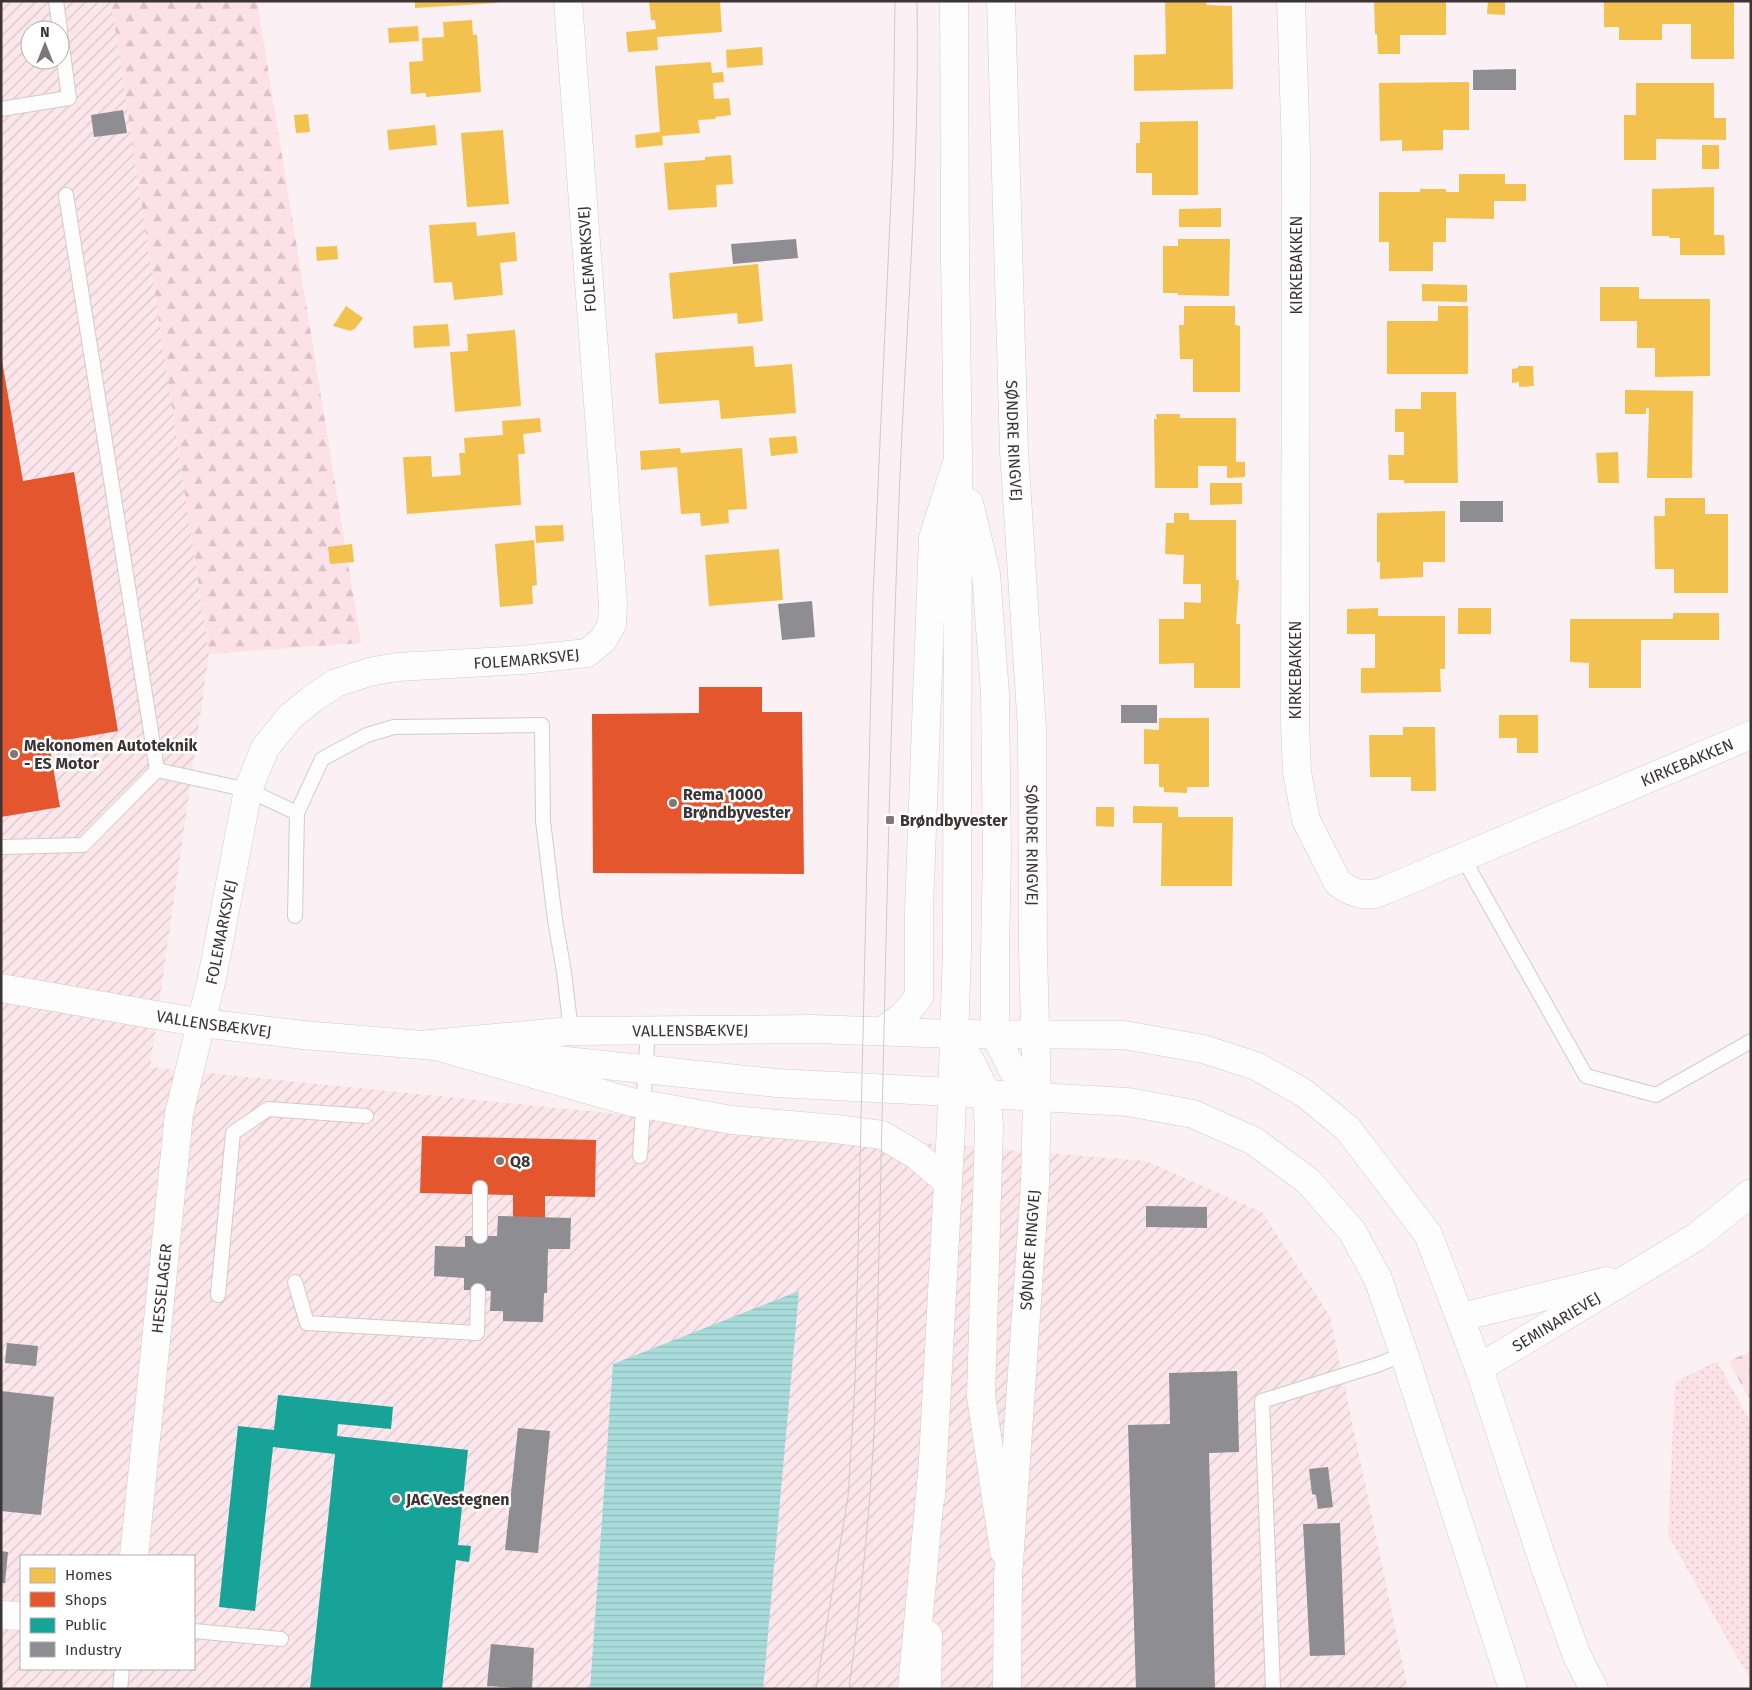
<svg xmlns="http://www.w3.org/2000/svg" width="1752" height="1690" viewBox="0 0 1752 1690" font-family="'Fira Sans',sans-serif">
	<defs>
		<pattern id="industrial-furrows" width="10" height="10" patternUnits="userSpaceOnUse" patternTransform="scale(1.25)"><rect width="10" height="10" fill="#fbe6ec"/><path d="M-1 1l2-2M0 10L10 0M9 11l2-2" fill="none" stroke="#d8c6cb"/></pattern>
		<pattern id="grass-dots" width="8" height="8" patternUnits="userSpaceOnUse" patternTransform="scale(1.25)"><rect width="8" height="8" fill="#fce1e9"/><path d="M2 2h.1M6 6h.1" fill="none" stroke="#d9c2c8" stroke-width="1.8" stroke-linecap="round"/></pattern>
		<pattern id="forest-firs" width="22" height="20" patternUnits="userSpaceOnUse" patternTransform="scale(1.25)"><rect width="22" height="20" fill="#fce1e9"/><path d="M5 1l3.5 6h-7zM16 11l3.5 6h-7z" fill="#d9c2c8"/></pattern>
		<pattern id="water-rules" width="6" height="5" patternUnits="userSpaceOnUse" patternTransform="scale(1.25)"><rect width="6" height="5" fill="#a7dcda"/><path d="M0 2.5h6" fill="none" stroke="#91bdbc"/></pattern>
	</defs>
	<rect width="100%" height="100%" fill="#fbf1f4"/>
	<path fill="url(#industrial-furrows)" fill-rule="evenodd" d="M1,1H111L209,654L150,1067L825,1135L1146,1161L1262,1212L1330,1316L1408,1689H1ZM30,30H60V60H30ZM21,1556H194V1669H21Z"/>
	<polygon fill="url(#grass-dots)" points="1717,1361 1751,1423 1751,1681 1668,1535 1675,1382"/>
	<g fill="url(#forest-firs)">
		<polygon points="111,1 257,1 361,643 209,654"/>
		<polygon points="1751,1351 1751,1403 1729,1361"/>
	</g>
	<polygon fill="url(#water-rules)" points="799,1291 763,1689 590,1689 613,1364"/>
	<g fill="#f2c14e">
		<polygon points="415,1 497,1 497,3 415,8"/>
		<polygon points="649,1 720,1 722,32 657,37 658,50 628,52 626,32 656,29 655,20 651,20"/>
		<polygon points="1165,1 1206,1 1207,5 1232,6 1233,89 1134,91 1134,55 1166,54"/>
		<polygon points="1374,1 1446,1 1446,35 1400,35 1400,54 1378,54 1377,34 1375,34"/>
		<polygon points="1488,1 1505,1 1505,15 1487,14"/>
		<polygon points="1604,1 1734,1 1734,59 1691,59 1691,24 1662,24 1662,40 1619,40 1619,27 1604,27"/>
		<polygon points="472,20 473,35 477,35 481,92 426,97 426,93 411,94 409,62 423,61 422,38 444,37 443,22"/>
		<polygon points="418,26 419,41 389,43 388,28"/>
		<polygon points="762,47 763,65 727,68 726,50"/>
		<polygon points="711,62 712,73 723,72 724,82 713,83 714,99 729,98 731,115 715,117 716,119 698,120 700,133 662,136 663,145 636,148 635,135 660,132 655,66"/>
		<polygon points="1469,82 1469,130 1443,130 1443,150 1402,151 1402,140 1380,141 1379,83"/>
		<polygon points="1636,83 1714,83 1714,118 1726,118 1726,140 1656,139 1656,160 1624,160 1624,115 1636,115"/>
		<polygon points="308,114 310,132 296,133 294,115"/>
		<polygon points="1198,121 1198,195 1152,195 1152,173 1136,173 1136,143 1140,143 1140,122"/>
		<polygon points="435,125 437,145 389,150 387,130"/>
		<polygon points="503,130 509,204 467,207 461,133"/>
		<rect x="1702" y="145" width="17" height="24"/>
		<polygon points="731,155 733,184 716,185 717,207 668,210 664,163 705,160 705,157"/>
		<polygon points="1459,174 1505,174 1505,184 1526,184 1526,201 1494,201 1494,219 1446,218 1446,242 1433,242 1433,271 1389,271 1389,242 1379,242 1379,192 1420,192 1420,189 1446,189 1446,192 1459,192"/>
		<polygon points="1714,187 1714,235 1724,235 1725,255 1680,255 1680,238 1669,238 1669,236 1652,236 1652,189"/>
		<polygon points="1221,208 1221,227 1179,227 1179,209"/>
		<polygon points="476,222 477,236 515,232 517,261 500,263 503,295 454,300 452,282 434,283 429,225"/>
		<polygon points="1178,239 1230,239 1229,296 1178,295 1178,293 1163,293 1163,246 1178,246"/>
		<polygon points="337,246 338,259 317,261 316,247"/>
		<polygon points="758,264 763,321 738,324 737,313 673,319 669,273"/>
		<polygon points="1422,284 1467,285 1467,302 1422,301"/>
		<polygon points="1600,287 1639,287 1639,299 1710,299 1710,376 1655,377 1655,348 1637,348 1637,321 1600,321"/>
		<polygon points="346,306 363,318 354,330 352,329 351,331 333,326"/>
		<polygon points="1184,306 1235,306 1235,325 1240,326 1240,392 1193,392 1193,359 1180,359 1179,325 1184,325"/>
		<polygon points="1438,306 1468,306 1468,374 1387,374 1387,321 1438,321"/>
		<polygon points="448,324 450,346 414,348 413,326"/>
		<polygon points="515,330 521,406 455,412 450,352 468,351 467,334"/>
		<polygon points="753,346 755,367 792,364 796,413 721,419 719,400 659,404 655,353"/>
		<polygon points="1518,366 1533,366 1534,386 1519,387 1519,382 1512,383 1512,369 1518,368"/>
		<polygon points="1625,390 1693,391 1692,478 1647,478 1649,408 1646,408 1646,414 1625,414"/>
		<polygon points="1421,392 1456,392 1458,483 1404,483 1404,480 1389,480 1388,455 1404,455 1404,432 1395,432 1395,409 1421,409"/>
		<polygon points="1156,414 1180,414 1180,418 1236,418 1236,462 1245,462 1245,477 1227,478 1227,466 1198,466 1198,488 1155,488 1154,419 1157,419"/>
		<polygon points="540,418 541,432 523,434 525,454 518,454 521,505 407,514 403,457 431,456 432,477 461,475 459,453 465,453 464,438 503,435 502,421"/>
		<polygon points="796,436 798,453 771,456 769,438"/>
		<polygon points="680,448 681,453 742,448 747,509 728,510 729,523 701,526 700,513 681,514 677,467 641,470 640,451"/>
		<polygon points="1618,452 1619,483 1598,483 1596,453"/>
		<polygon points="1210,483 1242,483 1242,504 1210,505"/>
		<polygon points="1665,498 1705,498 1705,514 1728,514 1728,593 1674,593 1674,569 1655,569 1654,516 1665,516"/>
		<polygon points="1445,511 1445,562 1423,562 1423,577 1380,579 1380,562 1377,562 1377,513"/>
		<polygon points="1174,513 1189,513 1189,520 1236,520 1236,580 1239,580 1236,624 1240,624 1240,688 1194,688 1194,663 1159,664 1159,619 1184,619 1184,602 1201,603 1201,584 1183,584 1184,555 1165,554 1166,523 1174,523"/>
		<polygon points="563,525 564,541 536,543 535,526"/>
		<polygon points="534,540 537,585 532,586 533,604 500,607 495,544"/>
		<polygon points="352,544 354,562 330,564 328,547"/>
		<polygon points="779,549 783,600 709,606 705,555"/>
		<polygon points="1378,608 1378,616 1445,616 1445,669 1440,669 1441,692 1361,693 1361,668 1375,668 1375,634 1347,634 1347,609"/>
		<rect x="1458" y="608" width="33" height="26"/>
		<polygon points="1673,613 1719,613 1719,640 1641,640 1641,688 1589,688 1589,663 1570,662 1570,619 1673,619"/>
		<polygon points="1499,715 1538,715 1538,753 1517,753 1517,738 1499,738"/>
		<polygon points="1159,718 1209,718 1209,787 1187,787 1187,793 1164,792 1164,787 1159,787 1159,764 1144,764 1144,729 1159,730"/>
		<polygon points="1403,727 1435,727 1436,791 1411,791 1411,777 1370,777 1369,735 1403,735"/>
		<polygon points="1133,806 1178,807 1178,817 1233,817 1232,886 1161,886 1162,823 1133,823"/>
		<polygon points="1096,807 1114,807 1114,827 1096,826"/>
	</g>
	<g fill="#e4572e">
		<polygon points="2,361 23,481 74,472 118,731 49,743 60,807 1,817"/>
		<polygon points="699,687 762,687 762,712 802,712 804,874 593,873 592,714 699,713"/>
		<polygon points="422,1136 596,1140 595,1197 545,1196 545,1224 513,1223 513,1195 420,1193"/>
	</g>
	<polygon fill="#17a398" points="278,1395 393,1407 391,1429 338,1424 337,1436 468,1450 458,1545 471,1546 469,1562 456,1560 442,1689 310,1689 335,1454 273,1447 255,1611 219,1607 238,1426 274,1430"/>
	<g fill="#8d8d92">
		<polygon points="1516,69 1516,90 1473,90 1473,70"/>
		<polygon points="123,110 127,133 94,137 91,115"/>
		<polygon points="796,239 798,258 733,264 731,244"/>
		<rect x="1460" y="501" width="43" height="21"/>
		<polygon points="812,601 815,637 782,640 778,604"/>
		<rect x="1121" y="705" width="36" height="18"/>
		<polygon points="1146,1206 1207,1207 1207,1228 1146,1227"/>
		<polygon points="498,1216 571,1218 570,1249 548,1249 547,1293 544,1293 543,1322 503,1321 503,1311 490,1311 491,1291 464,1290 464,1278 434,1276 435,1246 465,1247 465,1236 497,1236"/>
		<polygon points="7,1343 38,1346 36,1366 5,1363"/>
		<polygon points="1237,1371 1239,1452 1209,1453 1215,1689 1136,1689 1128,1425 1170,1424 1169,1373"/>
		<polygon points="1,1391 54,1397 41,1515 1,1511"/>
		<polygon points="518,1428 550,1431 538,1553 505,1550"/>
		<polygon points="1328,1467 1333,1507 1318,1509 1316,1495 1312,1494 1309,1469"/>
		<polygon points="1340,1523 1345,1655 1310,1656 1303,1524"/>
		<polygon points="1,1551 8,1552 5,1583 1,1583"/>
		<polygon points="491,1644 534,1648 532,1689 487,1686"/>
	</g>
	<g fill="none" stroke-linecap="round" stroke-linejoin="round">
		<defs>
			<g id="lane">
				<polyline points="56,1 60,30"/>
				<polyline points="1,109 69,98 60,32"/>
				<polyline points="66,195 157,770"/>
				<polyline points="1,847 83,845 157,770 248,790 297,813"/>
				<polyline points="1463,858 1586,1076 1656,1095 1751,1041"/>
				<polyline points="295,916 297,813 322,759 367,735 394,727 542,725 543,821 555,920 564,972 571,1031"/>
				<polyline points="640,1156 648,1030"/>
				<polyline points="480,1188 480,1236"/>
				<polyline points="295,1282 307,1323 477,1333 478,1291"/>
				<polyline points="218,1295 233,1133 268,1109 366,1116"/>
				<polyline points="194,1631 281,1639"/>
				<polyline points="120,1689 122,1669"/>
				<polyline points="1273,1689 1262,1401 1377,1365 1404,1354"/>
			</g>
			<g id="street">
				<path id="s1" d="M1291,1L1296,152L1295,724L1297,772L1306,820L1338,883L1349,890L1361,894H1375L1388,889L1751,735"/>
				<path id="s2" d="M134,1556L179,1114L212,978L248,790L265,748L290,717L312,699L336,683L369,672L397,667L523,660L587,653L603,640L612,624L613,603L568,1"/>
				<polyline points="1,1615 21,1616"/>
			</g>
			<g id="secondary">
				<path id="s3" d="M1,988L202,1023L303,1035L447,1047"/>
				<polyline points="884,1030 903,1016 919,997 919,909 933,538 956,465"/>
				<path id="s4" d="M430,1044L571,1031L813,1029L953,1034L971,1062L986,1093L989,1126L981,1396L1004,1551"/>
				<polyline points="490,1053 776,1083 951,1092"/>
				<polyline points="1461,1317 1607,1281"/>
				<path id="s5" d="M1479,1368L1696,1237L1751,1193"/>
			</g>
			<g id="primary">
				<path id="s6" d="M1001,1L1014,451L1032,729L1033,952L1037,1096L1035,1184L1008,1577L1007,1689"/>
				<polyline points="969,503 986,574 995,694 997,855 995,951 995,1034 1012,1069 1037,1096"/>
				<polyline points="953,1034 1124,1035 1203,1049 1256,1066 1304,1093 1347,1128 1428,1234 1479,1368 1545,1567"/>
				<polyline points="429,1044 631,1102 732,1120 836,1129 882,1135 916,1155 948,1182"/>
				<polyline points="951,1092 1128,1102 1193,1114 1254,1141 1308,1181 1352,1231 1378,1279 1404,1354"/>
				<polyline points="931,1497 951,1127 957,951 958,457 955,261 954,1"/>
				<polyline points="927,1689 928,1635"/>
			</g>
			<g id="highway">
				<polyline points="1404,1354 1513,1689"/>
				<polyline points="1545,1567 1577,1656 1594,1689"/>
				<polyline points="912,1689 932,1473"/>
			</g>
		</defs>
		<use href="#lane" stroke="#d2cacc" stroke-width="16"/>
		<use href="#street" stroke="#d2cacc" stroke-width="29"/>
		<use href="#secondary" stroke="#d2cacc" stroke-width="29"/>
		<use href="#primary" stroke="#d2cacc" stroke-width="29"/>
		<use href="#highway" stroke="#d2cacc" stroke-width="29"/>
		<use href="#lane" stroke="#fefdfd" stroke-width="14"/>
		<use href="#street" stroke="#fefdfd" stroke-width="28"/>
		<use href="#secondary" stroke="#fefdfd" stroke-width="28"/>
		<use href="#primary" stroke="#fefdfd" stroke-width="28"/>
		<use href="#highway" stroke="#fefdfd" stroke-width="28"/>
		<g stroke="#cdcacb" stroke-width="1">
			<polyline points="816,1689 848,1497 855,1384 873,597 893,153 895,1"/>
			<path d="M849,1689C861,1597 871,1505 875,1412C883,1117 887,821 898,526C904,351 920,176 917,1"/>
		</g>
	</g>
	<g fill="#7f7678" stroke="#fff" stroke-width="2">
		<circle cx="14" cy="754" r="5"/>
		<circle cx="673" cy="803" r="5"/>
		<rect x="885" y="815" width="10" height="10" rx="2.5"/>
		<circle cx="500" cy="1161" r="5"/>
		<circle cx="396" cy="1499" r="5"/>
	</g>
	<g text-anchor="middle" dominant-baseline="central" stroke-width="5" stroke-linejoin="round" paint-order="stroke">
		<g font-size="16" fill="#3c3335" stroke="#fff">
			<text transform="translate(587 259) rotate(-94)">FOLEMARKSVEJ</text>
			<text transform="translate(1296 265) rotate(-90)">KIRKEBAKKEN</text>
			<text stroke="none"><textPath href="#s6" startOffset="440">SØNDRE RINGVEJ</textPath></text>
			<text stroke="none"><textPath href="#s2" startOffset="1111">FOLEMARKSVEJ</textPath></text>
			<text transform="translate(1295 670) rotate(-90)">KIRKEBAKKEN</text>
			<text stroke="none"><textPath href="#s1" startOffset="1269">KIRKEBAKKEN</textPath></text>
			<text stroke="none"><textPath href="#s6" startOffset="845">SØNDRE RINGVEJ</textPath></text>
			<text stroke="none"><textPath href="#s2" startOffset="631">FOLEMARKSVEJ</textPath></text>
			<text stroke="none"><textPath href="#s3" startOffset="216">VALLENSBÆKVEJ</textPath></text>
			<text stroke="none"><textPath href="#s4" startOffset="261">VALLENSBÆKVEJ</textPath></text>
			<text transform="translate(1030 1250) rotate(-86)">SØNDRE RINGVEJ</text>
			<text stroke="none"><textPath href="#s2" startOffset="269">HESSELAGER</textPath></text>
			<text stroke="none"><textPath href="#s5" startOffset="90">SEMINARIEVEJ</textPath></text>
		</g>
		<g font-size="16" font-weight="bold" fill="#3c3335" stroke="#fff" text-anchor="start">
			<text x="24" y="745">Mekonomen Autoteknik<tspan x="24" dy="18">- ES Motor</tspan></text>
			<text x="683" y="794">Rema 1000<tspan x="683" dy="18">Brøndbyvester</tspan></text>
			<text x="900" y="820">Brøndbyvester</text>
			<text x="510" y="1161">Q8</text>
			<text x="406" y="1499">JAC Vestegnen</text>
		</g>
	</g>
	<rect width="1752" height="1690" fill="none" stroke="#3c3335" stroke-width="5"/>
	<rect x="20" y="1555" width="175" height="115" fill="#ffffff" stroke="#b1adae"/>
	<rect x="30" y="1568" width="25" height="15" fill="#f2c14e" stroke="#b1adae"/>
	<text x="65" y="1580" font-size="15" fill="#3c3335">Homes</text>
	<rect x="30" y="1592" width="25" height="15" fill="#e4572e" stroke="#b1adae"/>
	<text x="65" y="1605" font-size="15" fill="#3c3335">Shops</text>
	<rect x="30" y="1618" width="25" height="15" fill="#17a398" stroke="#b1adae"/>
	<text x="65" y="1630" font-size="15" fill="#3c3335">Public</text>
	<rect x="30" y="1642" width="25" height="15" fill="#8d8d92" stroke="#b1adae"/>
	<text x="65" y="1655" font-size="15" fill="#3c3335">Industry</text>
	<g transform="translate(45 45)"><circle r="24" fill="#ffffff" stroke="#b1adae"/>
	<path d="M0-4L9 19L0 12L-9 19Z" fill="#7f7678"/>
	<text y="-8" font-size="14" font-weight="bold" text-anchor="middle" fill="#3c3335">N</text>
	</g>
</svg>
